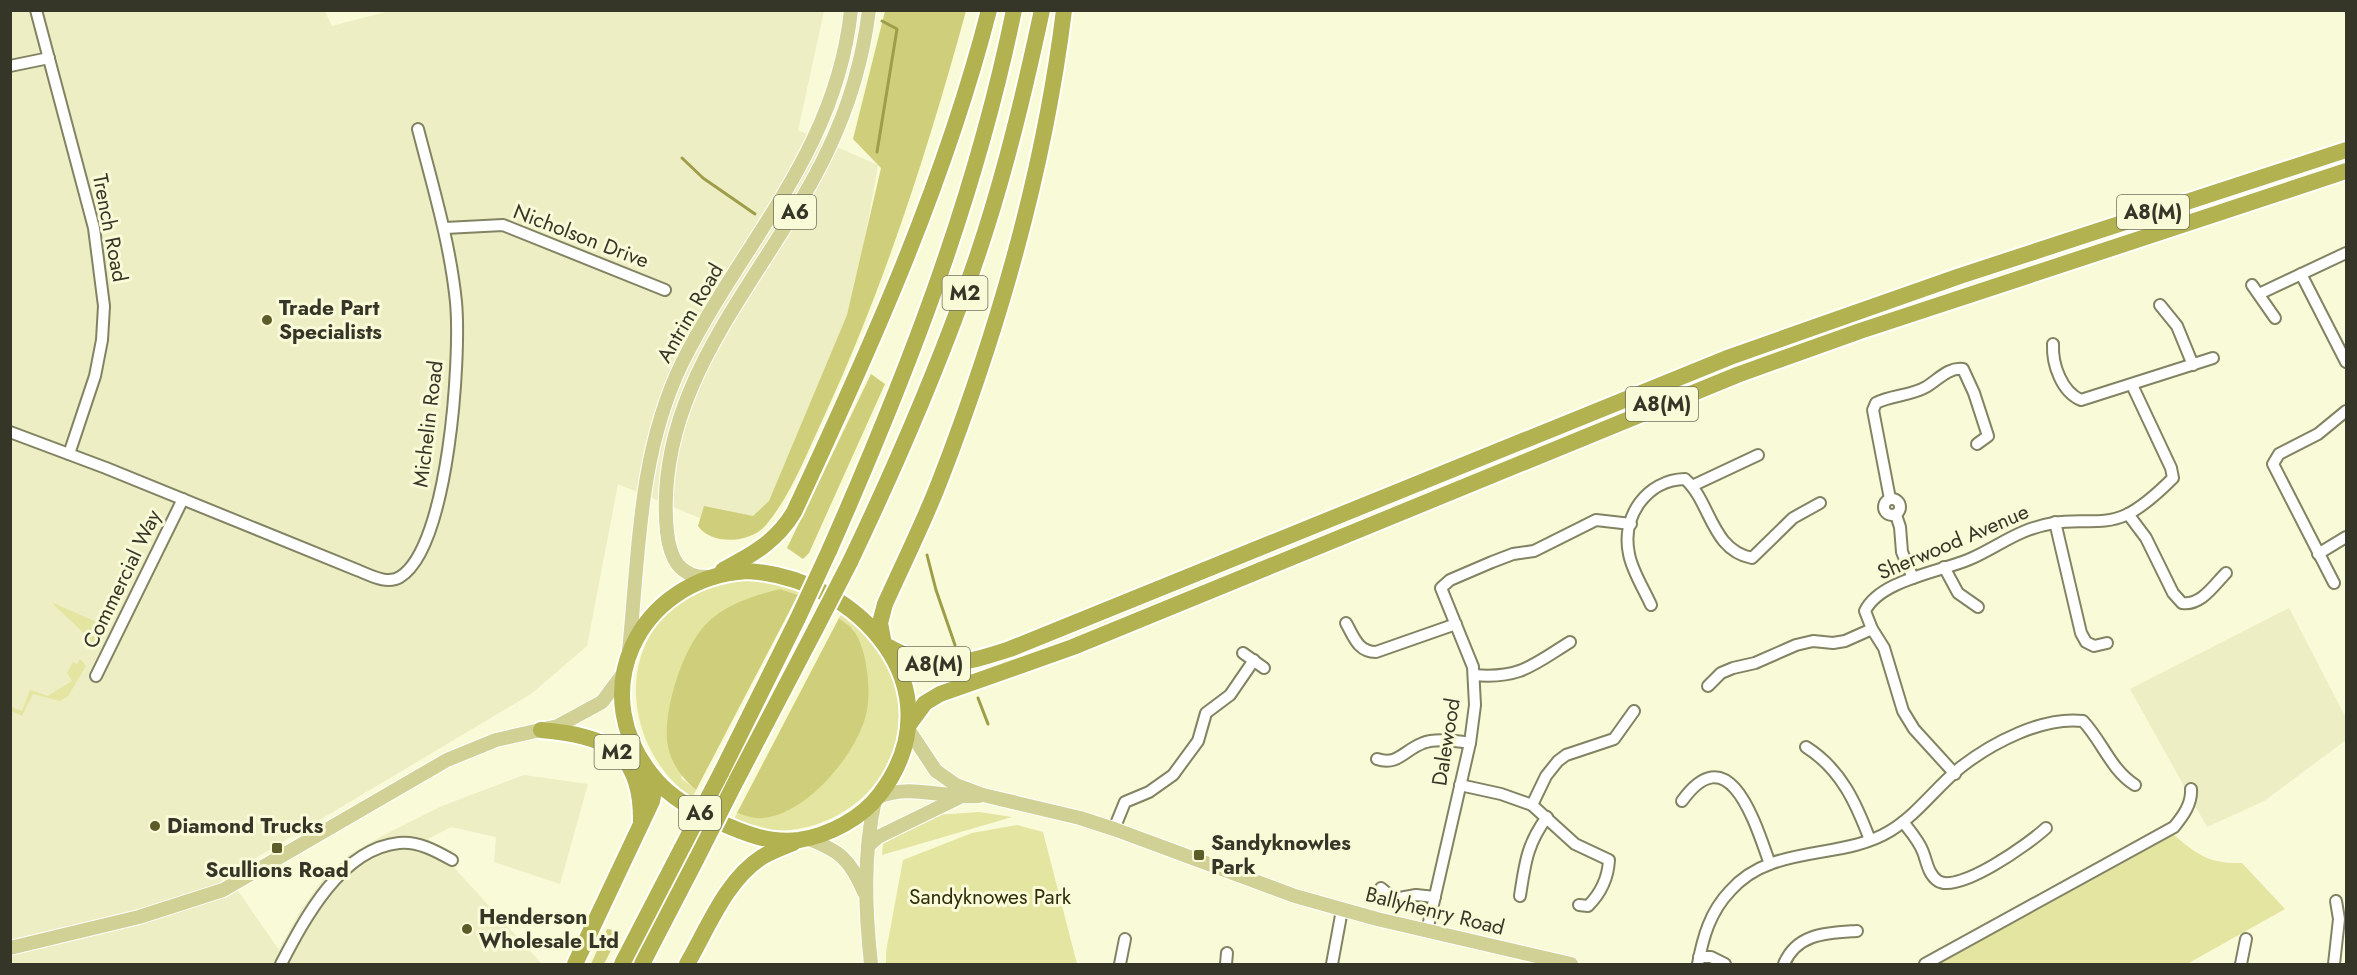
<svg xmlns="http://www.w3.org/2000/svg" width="2357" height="975" viewBox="0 0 2357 975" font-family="Jost,sans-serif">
	<rect width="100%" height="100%" fill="#f9fad7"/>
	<g fill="#edeec3">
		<polygon points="324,10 332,26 393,10 824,11 798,130 878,165 854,299 761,522 719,526 618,484 587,646 531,694 227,875 279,950 299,913 323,879 349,855 380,837 442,806 524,775 588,784 560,884 494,862 496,837 451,827 428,839 542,964 11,964 10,11"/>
		<polygon points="2289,608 2346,718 2346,740 2264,801 2207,827 2130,689"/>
	</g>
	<g fill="#e4e5a1">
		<path d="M753,580L780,583L799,592L798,595L779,589L681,778L696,790L692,798C623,748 612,642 691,594C709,583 732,582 753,580Z"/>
		<polygon points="51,602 106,626 99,641 90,645 90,639"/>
		<path d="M841,615C943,673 906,815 791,830C771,833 753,827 733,822L737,813L756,818L854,630L839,618Z"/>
		<polygon points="80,659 86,666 68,696 60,701 33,694 22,716 11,711 11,707 22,711 30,690 48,696 72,681 67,673 73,662 77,664"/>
		<polygon points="979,812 1012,817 882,855 883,844 936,815"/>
		<polygon points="1017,825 1043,832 1077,964 886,964 886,952 903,860 972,833"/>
		<path d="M2174,835C2198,855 2209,864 2242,863L2285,909L2187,964H1939Z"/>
	</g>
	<g fill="#cfcf7b">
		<path d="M885,11H966C928,150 883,290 822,421C806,455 791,495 766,525C751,543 712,546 698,526L704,506L753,516L769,501L847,315L881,168L853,139Z"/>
		<polygon points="871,374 885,384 809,553 803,559 787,548"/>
		<path d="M780,589L798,595L696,790C681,777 669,761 667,740C664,707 683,648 706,624C726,604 753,596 780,589Z"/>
		<path d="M839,618C843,622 850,625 853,630C867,647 871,689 867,710C860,752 802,822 755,818C749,817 743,815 737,813Z"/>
		<polygon points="607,929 621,931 604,964 591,964"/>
	</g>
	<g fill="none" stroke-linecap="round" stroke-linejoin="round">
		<g stroke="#9e9d4a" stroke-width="3">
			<polyline points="877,152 897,29 882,21"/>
			<polyline points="682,158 703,178 755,214"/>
			<polyline points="927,555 936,590 955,645"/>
			<polyline points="978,698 988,724"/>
		</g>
		<defs>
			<g id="minor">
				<polyline points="36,10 94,228 104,306 102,340 95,376 69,454"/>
				<polyline points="10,66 49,58"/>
				<polyline points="445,228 503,225 665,290"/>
				<polyline points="2301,274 2346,362"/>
				<polyline points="2252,285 2275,318"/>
				<polyline points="2259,294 2346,253"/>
				<polyline points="2160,305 2177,326 2193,365"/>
				<path d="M2053,344C2052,365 2062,392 2081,400L2213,358"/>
				<path d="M10,432L106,468L357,570C370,575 387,585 400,577C449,547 461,357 456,302C450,243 433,187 418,129"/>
				<polyline points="1692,486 1758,455"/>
				<circle cx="1892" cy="507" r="8"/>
				<path d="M1890,499L1873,410L1876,403C1892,395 1910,396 1926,387C1938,380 1948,367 1963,369L1974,393L1988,436L1977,444"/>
				<path d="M2128,514L2146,538L2173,593L2182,603C2201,606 2214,585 2226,573"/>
				<polyline points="1896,515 1900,527 1902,552 1913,578"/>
				<polyline points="2055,522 2081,633 2086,642 2094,646 2107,643"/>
				<polyline points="2318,554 2346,537"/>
				<polyline points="1944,567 1958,593 1978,607"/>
				<polyline points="2334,583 2273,464 2279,454 2318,434 2346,411"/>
				<path d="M1651,605C1644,589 1632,571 1629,554C1621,516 1647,480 1685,479C1711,502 1711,550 1752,558L1793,518L1820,503"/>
				<path d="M1346,623C1354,637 1358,652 1376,652L1456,624"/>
				<polyline points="1243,653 1264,668"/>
				<path d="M1474,675C1520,679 1533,665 1570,642"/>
				<polyline points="96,676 183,499"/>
				<polyline points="1708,686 1721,673 1733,668 1755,663 1796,645 1813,641 1833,643 1845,641 1872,629"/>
				<path d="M1806,747C1841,769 1856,803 1870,840"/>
				<path d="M1377,759C1398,766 1404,750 1423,743C1435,738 1458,741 1470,743"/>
				<path d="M1955,774L1914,729L1903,711L1884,648L1872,629L1865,611C1880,580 1940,572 1970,559C2001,545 2018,529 2054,523C2079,518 2102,526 2126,515C2143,507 2160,491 2173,478L2171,468L2132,385"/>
				<path d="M1460,785L1501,794L1532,805L1575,844L1609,860C1608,879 1601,893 1588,906L1579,905"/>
				<path d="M1682,801C1730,734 1756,826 1770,864"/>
				<polyline points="1532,805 1546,776 1558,761 1566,755 1614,739 1634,711"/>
				<path d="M1903,822C1910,831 1919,841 1923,852C1927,862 1928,874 1938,881C1959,894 2030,843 2046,828"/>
				<polyline points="1114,829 1125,802 1149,792 1173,775 1198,741 1206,713 1230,695 1254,660"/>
				<polyline points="1381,888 1394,899 1416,895 1435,897"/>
				<path d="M1520,896C1525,863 1527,844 1547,817"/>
				<polyline points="1427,931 1470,743 1475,705 1473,667 1441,588 1450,580 1492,562 1513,554 1534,551 1596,520 1631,524"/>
				<polyline points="1699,957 1711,957 1725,964"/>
				<path d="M281,964C305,918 341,849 399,843C418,841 436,851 452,860"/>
				<polyline points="1120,964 1125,939"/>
				<polyline points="1226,964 1227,953"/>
				<polyline points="1332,964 1342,910"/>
				<path d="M1698,964C1703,937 1710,912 1730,891C1772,843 1841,861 1890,831C1918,814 1936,787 1961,767C1992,743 2043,716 2083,721C2102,741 2111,770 2135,785"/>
				<path d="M1784,964C1797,933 1827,933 1857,931"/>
				<path d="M1925,964L2174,827C2183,816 2192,804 2191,789"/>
				<polyline points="2241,964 2246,939"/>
				<polyline points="2334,964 2339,919 2336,901"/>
			</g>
			<g id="major">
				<path d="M707,577C679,577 670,558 667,532C652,381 768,277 828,150C849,106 863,59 869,10"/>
				<path d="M629,651C639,553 638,454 682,363C742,242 836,153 851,10"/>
				<polyline points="908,729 936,771 956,785 983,795 1080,818 1114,829 1295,896 1377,919 1571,964"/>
				<path d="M878,797C911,783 945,799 979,796"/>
				<path d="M806,838C839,850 850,859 864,892"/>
				<polyline points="868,846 878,837 958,798"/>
				<polyline points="10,948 139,917 223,890 447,760 496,740 558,726 602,702 623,674"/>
				<path d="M871,964C865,909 863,855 875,800"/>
			</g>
			<g id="highway">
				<path d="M829,551C907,374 975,200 1014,10"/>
				<path d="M850,562C891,476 929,389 962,299C997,206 1021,108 1042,10"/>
				<path d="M723,570C752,555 777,541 794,512C870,349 944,185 989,10"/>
				<path d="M747,571C858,577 960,689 880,794C862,818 830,835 799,840C770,844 743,833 717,821C695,811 673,799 657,781C581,696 637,578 747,571Z"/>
				<path d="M883,639L880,623L885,604C903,564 923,524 939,483C998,331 1044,173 1064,10"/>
				<path d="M887,646C933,672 961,665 1010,649L1730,357L1960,276L2346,150"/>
				<polyline points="908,726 925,703 940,694 1073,647 1737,375 1860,331 2346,171"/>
				<path d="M541,730C605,736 642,749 641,822"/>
				<polyline points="721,773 798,618"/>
				<polyline points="736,781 816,628"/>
				<polyline points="575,964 652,801 654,791 649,774"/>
				<polyline points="622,964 682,848"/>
				<polyline points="642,964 697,858"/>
				<path d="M687,964C708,928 726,880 762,857C772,851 783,847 793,843"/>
			</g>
		</defs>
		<use href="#minor" stroke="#828363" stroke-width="14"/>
		<use href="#major" stroke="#fff" stroke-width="16"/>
		<use href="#highway" stroke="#fff" stroke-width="20"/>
		<use href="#minor" stroke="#fff" stroke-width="10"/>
		<use href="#major" stroke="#d1d196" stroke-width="14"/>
		<use href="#highway" stroke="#b2b250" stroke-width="16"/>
		<defs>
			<g id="highway-bridge">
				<polyline points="798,618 829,551"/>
				<polyline points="816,628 850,562"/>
				<polyline points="682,848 721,773"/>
				<polyline points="697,858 736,781"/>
			</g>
		</defs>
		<use href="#highway-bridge" stroke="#fff" stroke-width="20" stroke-linecap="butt"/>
		<use href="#highway-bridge" stroke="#b2b250" stroke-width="16"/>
	</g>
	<g fill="#5c5c29" stroke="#f9fad7" stroke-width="2">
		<circle cx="267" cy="320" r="6"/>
		<circle cx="155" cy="826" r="6"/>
		<rect x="271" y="842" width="12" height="12" rx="3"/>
		<rect x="1193" y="849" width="12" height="12" rx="3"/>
		<circle cx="467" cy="929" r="6"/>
	</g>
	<g text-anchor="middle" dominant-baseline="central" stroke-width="6" stroke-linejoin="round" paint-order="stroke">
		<g fill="#f9fad7" stroke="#70715c" stroke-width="1.5">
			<rect x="774" y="195" width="42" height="34" rx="4.5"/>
			<rect x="2117" y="195" width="72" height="34" rx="4.5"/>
			<rect x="942.5" y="276" width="45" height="34" rx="4.5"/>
			<rect x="1626" y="387" width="72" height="34" rx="4.5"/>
			<rect x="898" y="647" width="72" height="34" rx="4.5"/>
			<rect x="594.5" y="735" width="45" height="34" rx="4.5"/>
			<rect x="679" y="796" width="42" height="34" rx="4.5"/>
		</g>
		<g font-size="20" font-weight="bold" fill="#363628">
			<text x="795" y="212">A6</text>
			<text x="2153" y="212">A8(M)</text>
			<text x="965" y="293">M2</text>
			<text x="1662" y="404">A8(M)</text>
			<text x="934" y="664">A8(M)</text>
			<text x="617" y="752">M2</text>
			<text x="700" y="813">A6</text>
		</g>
		<g font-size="21" fill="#363628" stroke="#f9fad7">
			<text transform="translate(110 228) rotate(79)">Trench Road</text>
			<text transform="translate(581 236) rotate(21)">Nicholson Drive</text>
			<text transform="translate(690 313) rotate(-60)">Antrim Road</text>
			<text transform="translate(428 424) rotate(-83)">Michelin Road</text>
			<text transform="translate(1953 542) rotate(-23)">Sherwood Avenue</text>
			<text transform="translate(122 579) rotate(-64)">Commercial Way</text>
			<text transform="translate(1446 742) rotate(-81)">Dalewood</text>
			<text transform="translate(1435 911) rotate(14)">Ballyhenry Road</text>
		</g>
		<g font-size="21" font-weight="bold" fill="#363628" stroke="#f9fad7" text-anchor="start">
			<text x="279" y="308">Trade Part<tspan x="279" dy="24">Specialists</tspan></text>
			<text x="167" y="826">Diamond Trucks</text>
			<text x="1211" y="843">Sandyknowles<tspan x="1211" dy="24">Park</tspan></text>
			<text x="277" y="870" text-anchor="middle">Scullions Road</text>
			<text x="479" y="917">Henderson<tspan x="479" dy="24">Wholesale Ltd</tspan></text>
		</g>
		<g font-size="21" fill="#2f2e09" stroke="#f9fad7">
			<text x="990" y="897">Sandyknowes Park</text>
		</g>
	</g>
	<rect width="2357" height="975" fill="none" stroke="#363628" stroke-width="24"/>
</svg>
